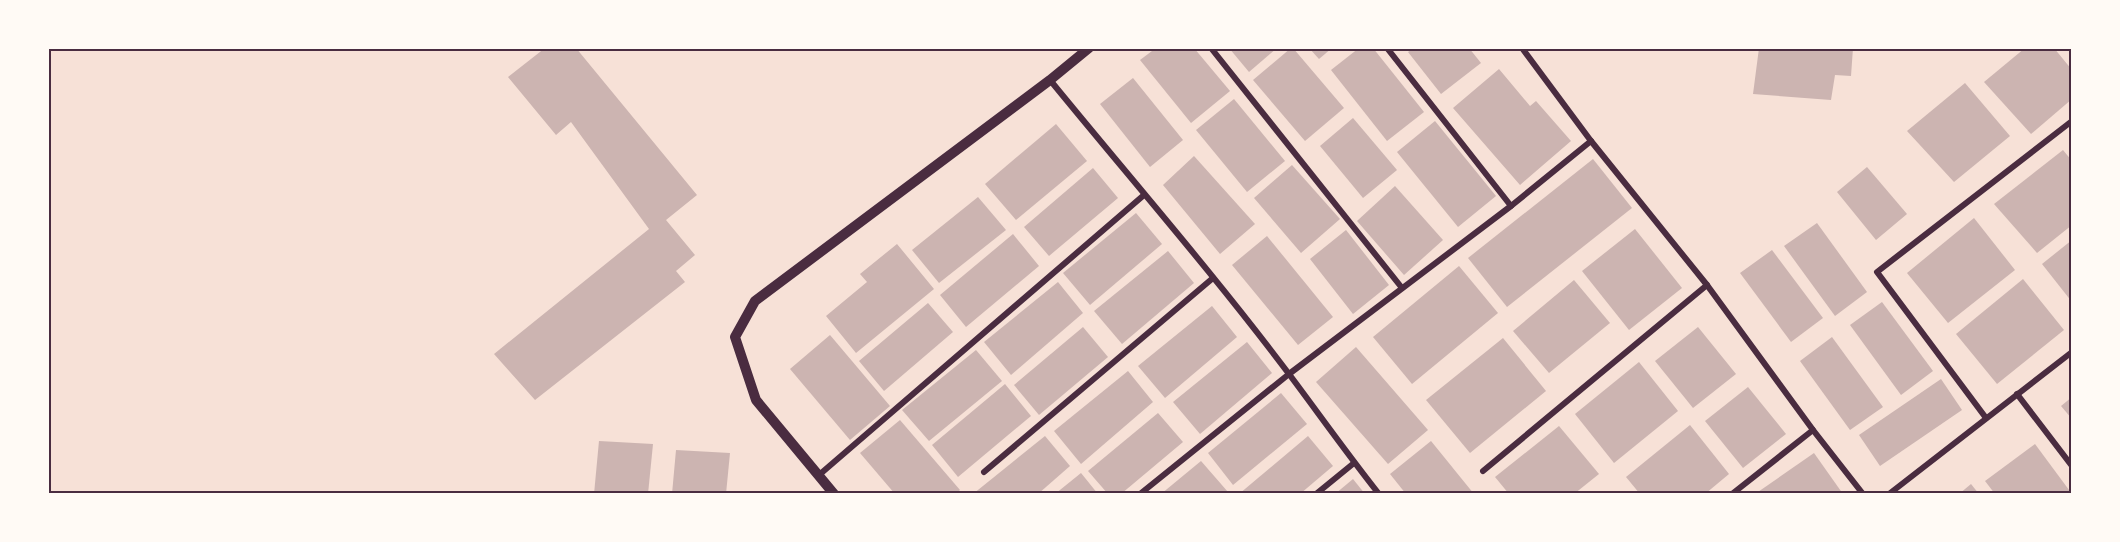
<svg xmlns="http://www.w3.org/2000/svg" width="2120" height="542" viewBox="0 0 2120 542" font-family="'PT Sans Narrow',sans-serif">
	<rect width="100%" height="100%" fill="#f7e1d7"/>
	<g fill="#ccb4b1">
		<polygon points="545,48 576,48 697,195 666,220 695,255 676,271 685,282 535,400 494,354 649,229 571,122 556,135 508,77"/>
		<polygon points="1156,48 1194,48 1230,91 1191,123 1140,60"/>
		<polygon points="1229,48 1277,48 1249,72"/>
		<polygon points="1291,48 1293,48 1344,108 1305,141 1253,80"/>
		<polygon points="1309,48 1332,48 1319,59"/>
		<polygon points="1359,48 1373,48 1424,112 1387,141 1331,70"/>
		<polygon points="1414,48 1469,48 1481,63 1441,94 1408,52"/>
		<polygon points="1759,48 1853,48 1851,76 1835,75 1831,100 1753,94"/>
		<polygon points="2025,48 2054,48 2072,70 2072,99 2031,134 1984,82"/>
		<polygon points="1499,69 1530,106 1536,101 1571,141 1520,185 1453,108"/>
		<polygon points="1133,78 1183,140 1150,167 1100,104"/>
		<polygon points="1965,83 2010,136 1954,182 1907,131"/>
		<polygon points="1234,99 1285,161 1247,192 1196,130"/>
		<polygon points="1353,118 1397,170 1363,198 1320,146"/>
		<polygon points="1435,121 1496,196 1458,227 1397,152"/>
		<polygon points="1056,124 1087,161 1016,220 985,184"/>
		<polygon points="2063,150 2072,161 2072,225 2037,253 1994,204"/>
		<polygon points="1194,156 1255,224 1220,254 1163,185"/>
		<polygon points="1593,159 1632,208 1507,307 1468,258"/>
		<polygon points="1292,165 1340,219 1301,253 1254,198"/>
		<polygon points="1867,167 1907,214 1876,240 1837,192"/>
		<polygon points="1093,168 1118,198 1049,256 1024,227"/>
		<polygon points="1395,186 1443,240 1404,275 1357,221"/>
		<polygon points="978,197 1006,230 939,283 912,250"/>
		<polygon points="1136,213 1162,244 1090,305 1063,273"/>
		<polygon points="1974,218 2015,270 1948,323 1907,273"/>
		<polygon points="1817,223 1867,292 1835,316 1784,246"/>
		<polygon points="1635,229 1682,288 1629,330 1582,271"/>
		<polygon points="1346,230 1389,285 1353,314 1310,259"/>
		<polygon points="1013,234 1039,266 966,327 940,295"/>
		<polygon points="1267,236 1333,317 1298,345 1232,265"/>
		<polygon points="2072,240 2072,302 2042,264"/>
		<polygon points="897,244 934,289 856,353 826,316 867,282 860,274"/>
		<polygon points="1772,250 1823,318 1791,342 1740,273"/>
		<polygon points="1168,251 1194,283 1122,344 1094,311"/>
		<polygon points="1459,266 1498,313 1412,384 1373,337"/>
		<polygon points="2023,279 2064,330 1997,384 1956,334"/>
		<polygon points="1574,280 1610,323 1549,373 1513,331"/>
		<polygon points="1058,282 1083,313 1011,375 984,342"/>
		<polygon points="1882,302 1933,371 1901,395 1850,325"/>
		<polygon points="928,303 953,332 884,391 859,361"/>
		<polygon points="1212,306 1237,337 1165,398 1138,366"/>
		<polygon points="1083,327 1108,357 1039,415 1014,385"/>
		<polygon points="1698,327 1736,374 1693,408 1655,361"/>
		<polygon points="830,335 890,406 850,440 790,369"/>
		<polygon points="1832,337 1883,407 1850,430 1800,361"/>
		<polygon points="1503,338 1546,391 1470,453 1426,400"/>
		<polygon points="1247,342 1272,373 1200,434 1173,402"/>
		<polygon points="1356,347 1428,430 1388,464 1316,382"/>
		<polygon points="976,350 1002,381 929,441 902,410"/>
		<polygon points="1639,362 1678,411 1614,463 1575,414"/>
		<polygon points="1128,371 1153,402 1081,464 1054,431"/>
		<polygon points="1941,379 1962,410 1880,466 1859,435"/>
		<polygon points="1005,384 1031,416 958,477 932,445"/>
		<polygon points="1748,387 1786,434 1743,468 1705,421"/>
		<polygon points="1281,393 1307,424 1233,485 1208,453"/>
		<polygon points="2072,397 2072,419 2061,406"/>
		<polygon points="1158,413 1183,442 1121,494 1108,494 1088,471"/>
		<polygon points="900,420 960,490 956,494 895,494 860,453"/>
		<polygon points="1690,425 1729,474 1705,494 1640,494 1626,477"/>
		<polygon points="1559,426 1599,474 1574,494 1509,494 1495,477"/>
		<polygon points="1045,436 1070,466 1038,494 973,494"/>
		<polygon points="1308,436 1333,466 1300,494 1239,494"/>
		<polygon points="599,441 653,444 648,494 594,494"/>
		<polygon points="1431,441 1474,494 1406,494 1390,474"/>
		<polygon points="2035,444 2072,494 1995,494 1985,481"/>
		<polygon points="676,450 730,453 726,494 672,494"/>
		<polygon points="1814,453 1843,494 1755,494"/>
		<polygon points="1201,461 1228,492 1226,494 1161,494"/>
		<polygon points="1081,473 1098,494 1055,494"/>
		<polygon points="1353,479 1365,494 1335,494"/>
		<polygon points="1971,484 1979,494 1959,494"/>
	</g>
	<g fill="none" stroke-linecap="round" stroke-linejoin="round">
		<g stroke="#4a2c40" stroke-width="6">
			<polyline points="1211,48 1402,288"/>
			<polyline points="1387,48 1511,206"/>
			<polyline points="1522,48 1591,141 1707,285 1813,430 1863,494"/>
			<path d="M1050,80C1130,178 1213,273 1289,374C1319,414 1348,455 1379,494"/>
			<polyline points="2017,394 2072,466"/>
			<polyline points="1986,418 1877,272 2072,121"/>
			<polyline points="1483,471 1707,285"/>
			<polyline points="984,472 1213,278"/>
			<polyline points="819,475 1144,195"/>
			<polyline points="1140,494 1289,374 1511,206 1591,141"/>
			<polyline points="1316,494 1354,463"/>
			<polyline points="1732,494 1813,430"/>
			<polyline points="1889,494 2072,352"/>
		</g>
		<polyline stroke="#4a2c40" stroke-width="10" points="834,494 756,400 735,337 755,301 1050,80 1089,48"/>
	</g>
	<rect width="2120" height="542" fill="none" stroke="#fffaf5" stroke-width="99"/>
	<rect x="50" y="50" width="2020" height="442" fill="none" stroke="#4a2c40" stroke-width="2"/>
</svg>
